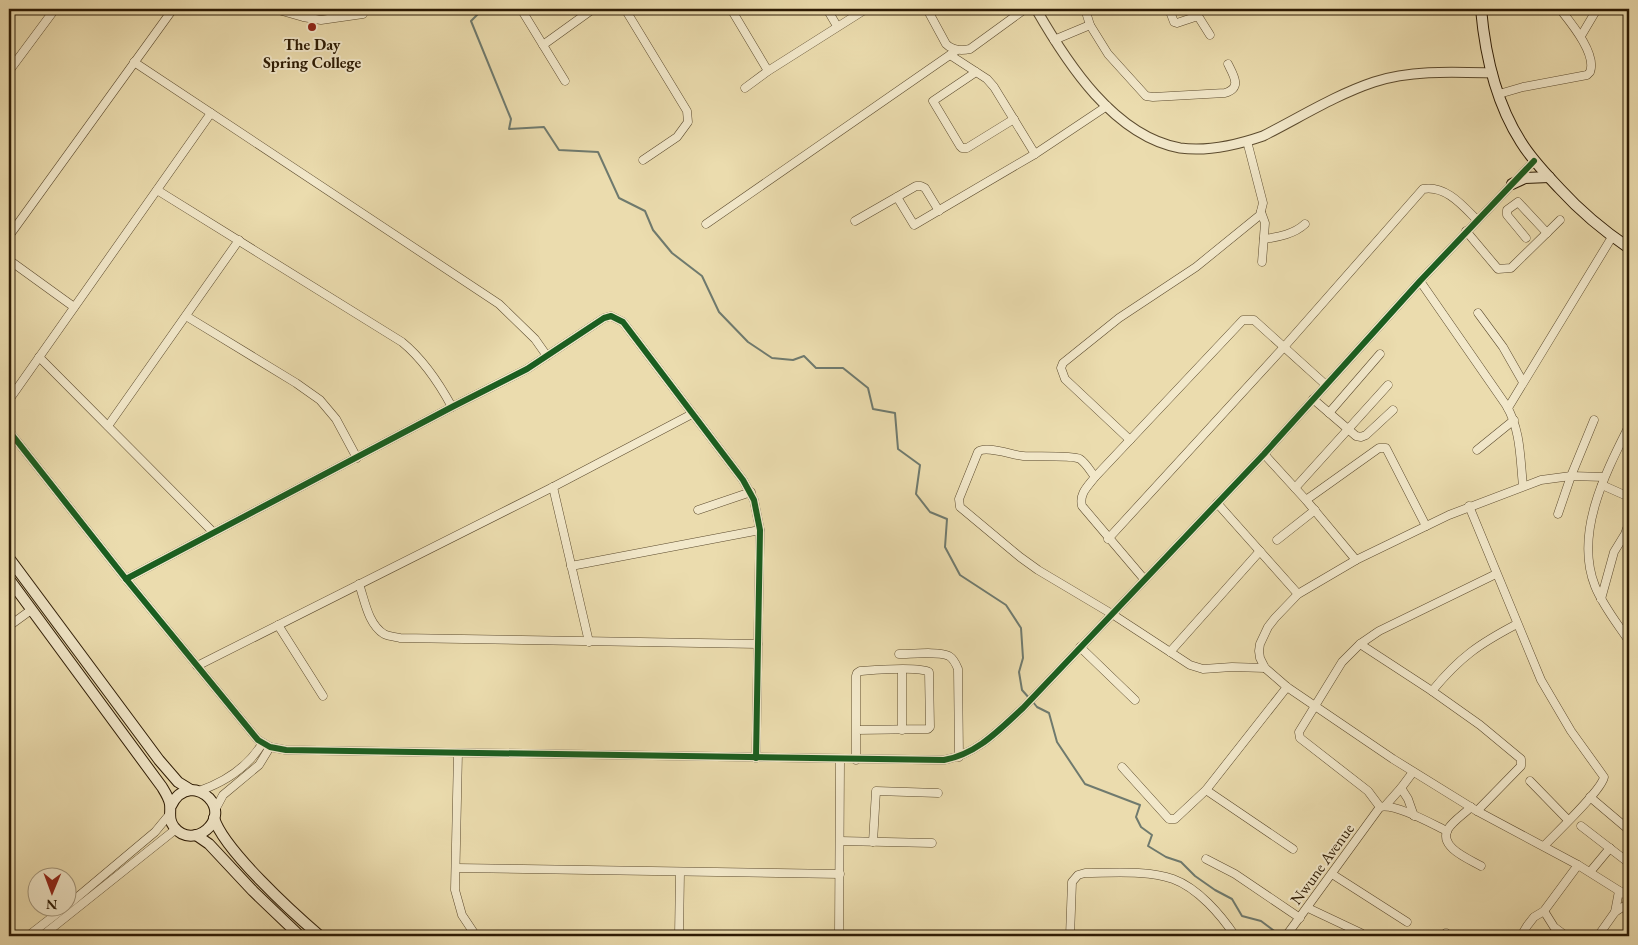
<svg xmlns="http://www.w3.org/2000/svg" width="1638" height="945" viewBox="0 0 1638 945" font-family="'EB Garamond',serif">
	<rect width="100%" height="100%" fill="#ebdcae"/>
	<filter id="stains"><feTurbulence type="fractalNoise" baseFrequency=".004" numOctaves="4"/><feColorMatrix values="0 0 0 0 .2 0 0 0 0 .09 0 0 0 0 .02 0 0 0 .5 -.17"/></filter>
	<radialGradient id="worn" r=".72"><stop offset=".6" stop-color="#630" stop-opacity="0"/><stop offset="1" stop-color="#630" stop-opacity=".3"/></radialGradient>
	<g fill="none" stroke-linecap="round" stroke-linejoin="round">
		<g stroke="#6f7a6e" stroke-width="2">
			<polyline points="479,9 480,12 471,21 511,119 509,129 544,127 559,150 598,152 619,198 645,211 653,230 672,253 702,276 719,312 748,342 772,358 793,360 804,356 816,368 843,368 868,388 873,409 895,413 898,449 920,465 916,494 930,512 947,519 945,547 960,575 1006,605 1021,628 1023,658 1019,672 1022,690 1030,699"/>
			<polyline points="1033,702 1037,707 1049,713 1057,742 1085,784 1140,805 1136,817 1141,827 1152,835 1148,846 1166,857 1181,862 1195,876 1215,890 1232,899 1242,916 1261,921 1281,936"/>
		</g>
		<defs>
			<g id="minor">
				<polyline points="275,9 303,17 321,20 363,14"/>
				<polyline points="521,9 565,81"/>
				<polyline points="625,9 687,111 688,122 677,137 643,160"/>
				<polyline points="731,9 768,71"/>
				<polyline points="827,9 837,26"/>
				<path d="M927,9L946,44C953,51 961,51 970,49L1025,9"/>
				<path d="M1085,9L1090,25L1108,54L1146,96L1153,97L1225,93C1242,88 1234,76 1228,64"/>
				<polyline points="1169,9 1174,22 1177,23 1198,16 1210,35"/>
				<polyline points="1343,9 1343,10"/>
				<polyline points="1581,36 1597,9"/>
				<polyline points="1054,40 1090,25"/>
				<polyline points="543,45 593,9"/>
				<polyline points="950,55 987,79 994,87 1035,154"/>
				<polyline points="134,62 499,304 535,339 547,356"/>
				<polyline points="9,71 55,9"/>
				<polyline points="976,72 933,101 960,146 962,148 967,148 1014,119"/>
				<polyline points="745,88 768,71 866,9"/>
				<path d="M1499,94L1523,87L1587,75L1590,72C1597,54 1571,23 1560,9"/>
				<path d="M157,190L402,342C424,360 439,383 452,407"/>
				<polyline points="897,197 914,225 1035,154 1107,106"/>
				<polyline points="1261,212 1265,223 1262,262"/>
				<polyline points="855,221 916,186 921,186 925,188 939,211"/>
				<polyline points="706,224 957,50"/>
				<polyline points="1466,231 1498,269 1511,268 1560,220"/>
				<polyline points="9,236 173,9"/>
				<polyline points="1526,238 1507,215 1507,210 1518,202 1547,233"/>
				<path d="M1264,239C1279,237 1294,234 1305,224"/>
				<polyline points="9,260 74,307"/>
				<path d="M1420,281L1506,405C1521,430 1520,458 1523,486"/>
				<polyline points="1478,313 1503,347 1523,382"/>
				<polyline points="186,316 296,383 320,400 336,419 357,458"/>
				<polyline points="39,357 213,532"/>
				<polyline points="1313,399 1356,436 1361,437 1366,435 1393,410"/>
				<polyline points="9,400 211,113"/>
				<polyline points="1508,408 1612,237"/>
				<polyline points="1329,413 1380,354"/>
				<polyline points="108,426 239,240"/>
				<path d="M1629,426C1606,472 1574,533 1595,586C1603,606 1617,623 1629,641"/>
				<path d="M9,431L126,579L258,740L270,747L286,750L944,760C977,754 999,730 1023,708L1264,454L1420,281L1534,161"/>
				<polyline points="1130,440 1065,379 1061,368 1063,363 1119,318 1196,267 1260,215 1263,203 1247,141"/>
				<polyline points="1477,450 1514,420"/>
				<polyline points="1264,454 1306,500 1356,560"/>
				<path d="M1095,477C1091,472 1086,463 1080,459C1072,455 1035,457 1023,456C1012,455 985,445 978,452L959,499L960,507L1020,557L1038,570L1112,614L1190,665L1203,669L1232,667L1265,668"/>
				<polyline points="1604,477 1571,476 1541,480 1449,515 1356,560 1298,594 1275,618 1268,627 1260,644 1259,651 1260,658 1265,668 1287,687 1393,759 1477,811 1578,865 1629,897"/>
				<polyline points="1602,485 1629,497"/>
				<polyline points="553,487 589,642"/>
				<polyline points="1295,488 1388,385"/>
				<polyline points="1306,500 1379,448 1386,448 1426,526"/>
				<polyline points="1217,503 1298,594"/>
				<path d="M1469,506L1541,680L1571,731L1604,777C1602,790 1555,834 1544,846"/>
				<polyline points="698,510 751,492"/>
				<polyline points="1558,514 1571,476 1594,420"/>
				<path d="M1108,539L1284,347L1423,189C1446,185 1463,206 1477,220"/>
				<polyline points="1277,540 1315,510"/>
				<polyline points="571,566 760,530"/>
				<polyline points="126,579 452,407 527,369 604,318 611,316 623,322 743,480 754,500 760,530 756,758"/>
				<path d="M1144,579L1082,506C1079,494 1087,487 1095,477L1243,320H1254L1326,385"/>
				<path d="M359,584C365,601 368,624 384,634C388,636 395,637 400,638L758,644"/>
				<polyline points="1601,599 1614,552 1625,534 1629,523"/>
				<polyline points="278,625 323,696"/>
				<polyline points="9,626 31,610"/>
				<polyline points="1360,644 1432,691 1480,725 1521,759 1521,766 1477,811"/>
				<polyline points="1080,647 1135,700"/>
				<polyline points="1170,652 1260,551"/>
				<path d="M899,654C911,654 939,651 949,656C954,659 956,664 958,669L959,757"/>
				<polyline points="197,666 553,487 692,414"/>
				<path d="M1432,691C1460,657 1479,644 1517,624"/>
				<path d="M856,730L928,729L930,727L929,672C919,666 874,670 860,671L857,673L856,676V760"/>
				<polyline points="902,730 902,670"/>
				<polyline points="458,753 455,890 462,915 476,936"/>
				<polyline points="1122,767 1169,819 1175,819 1206,790 1287,687"/>
				<polyline points="1413,772 1401,788 1408,799 1414,816"/>
				<polyline points="1530,781 1568,820"/>
				<polyline points="1206,790 1293,849"/>
				<path d="M199,791C225,782 247,768 262,744"/>
				<polyline points="1590,797 1629,830"/>
				<polyline points="1386,805 1401,788"/>
				<polyline points="1380,807 1368,791 1300,738 1299,732 1342,662 1360,644 1379,631 1496,574"/>
				<path d="M1380,807C1395,803 1432,824 1447,831"/>
				<path d="M1471,807C1464,814 1453,821 1448,829C1438,847 1469,859 1481,866"/>
				<polyline points="215,810 223,795 259,765 270,747"/>
				<polyline points="1581,826 1629,863"/>
				<polyline points="840,841 932,843"/>
				<polyline points="873,842 876,791 938,793"/>
				<polyline points="1206,859 1235,874 1300,918"/>
				<polyline points="456,868 840,874"/>
				<polyline points="1590,872 1610,848"/>
				<polyline points="1332,874 1407,922"/>
				<polyline points="68,905 155,832 169,815"/>
				<polyline points="1308,908 1361,933"/>
				<polyline points="1544,911 1554,927 1566,936"/>
				<polyline points="1615,912 1619,891"/>
				<polyline points="1446,933 1449,936"/>
				<polyline points="28,936 64,908"/>
				<polyline points="42,936 176,829"/>
				<polyline points="679,936 680,872"/>
				<polyline points="839,936 840,760"/>
				<path d="M1070,936L1072,882L1078,875L1085,873C1112,873 1148,870 1173,879C1198,888 1221,915 1235,936"/>
				<polyline points="1286,936 1380,807"/>
				<polyline points="1521,936 1527,926 1534,917 1544,911 1578,865"/>
				<polyline points="1598,936 1615,912 1629,903"/>
			</g>
			<path id="tertiary" d="M1036,9C1067,63 1114,136 1180,148C1208,152 1237,145 1263,136C1299,118 1335,95 1374,82C1411,70 1453,72 1492,73"/>
			<g id="secondary">
				<path d="M1481,9C1485,54 1496,103 1521,142C1532,160 1546,174 1560,189C1581,212 1604,231 1629,248"/>
				<polyline points="1512,184 1525,178 1549,177"/>
				<polyline points="9,558 159,760 178,782 191,790"/>
				<path d="M9,579L162,787C165,792 169,798 170,804C171,813 168,819 174,827C193,851 230,820 209,798C204,793 198,790 191,790C181,791 175,797 171,806"/>
				<path d="M214,818C223,849 293,913 320,936"/>
				<polyline points="196,835 209,844 253,891 300,936"/>
			</g>
		</defs>
		<use href="#minor" stroke="#5c4b2e" stroke-width="9"/>
		<use href="#tertiary" stroke="#5c4b2e" stroke-width="11"/>
		<use href="#secondary" stroke="#2d1b04" stroke-width="12"/>
		<use href="#minor" stroke="#f2e8ca" stroke-width="8"/>
		<use href="#tertiary" stroke="#f2e8ca" stroke-width="9"/>
		<use href="#secondary" stroke="#f2e8ca" stroke-width="10"/>
		<defs>
			<g id="cycleway">
				<path d="M9,431L126,579L258,740L270,747L286,750L944,760C977,754 999,730 1023,708L1264,454L1420,281L1534,161"/>
				<polyline points="126,579 452,407 527,369 604,318 611,316 623,322 743,480 754,500 760,530 756,758"/>
			</g>
		</defs>
		<use href="#cycleway" stroke="#f2e8ca" stroke-width="9"/>
		<use href="#cycleway" stroke="#1b5e20" stroke-width="6"/>
	</g>
	<circle fill="#8f2418" stroke="#f2e8ca" stroke-width="2" cx="312" cy="27" r="5"/>
	<g text-anchor="middle" dominant-baseline="central" stroke-width="4" stroke-linejoin="round" paint-order="stroke">
		<g font-size="16" font-weight="bold" fill="#2d1b04" stroke="#f2e8ca">
			<text x="312" y="44">The Day<tspan x="312" dy="18">Spring College</tspan></text>
		</g>
		<g font-size="16" fill="#2d1b04" stroke="#f2e8ca">
			<text transform="translate(1322 864) rotate(-54)">Nwune Avenue</text>
		</g>
	</g>
	<rect width="1638" height="945" fill="none" stroke="#ebdcae" stroke-width="30"/>
	<rect x="10" y="10" width="1618" height="925" fill="none" stroke="#2d1b04" stroke-width="2.5"/>
	<rect x="15" y="15" width="1608" height="915" fill="none" stroke="#2d1b04"/>
	<g transform="translate(52 892) rotate(181)"><circle r="24" fill="#f2e8ca" stroke="#a3967b"/>
	<path d="M0-4L9 19L0 12L-9 19Z" fill="#8f2418"/>
	<text y="-8" font-size="14" font-weight="bold" text-anchor="middle" fill="#2d1b04">N</text>
	</g>
	<rect width="100%" height="100%" filter="url(#stains)"/>
	<rect width="100%" height="100%" fill="url(#worn)"/>
</svg>
